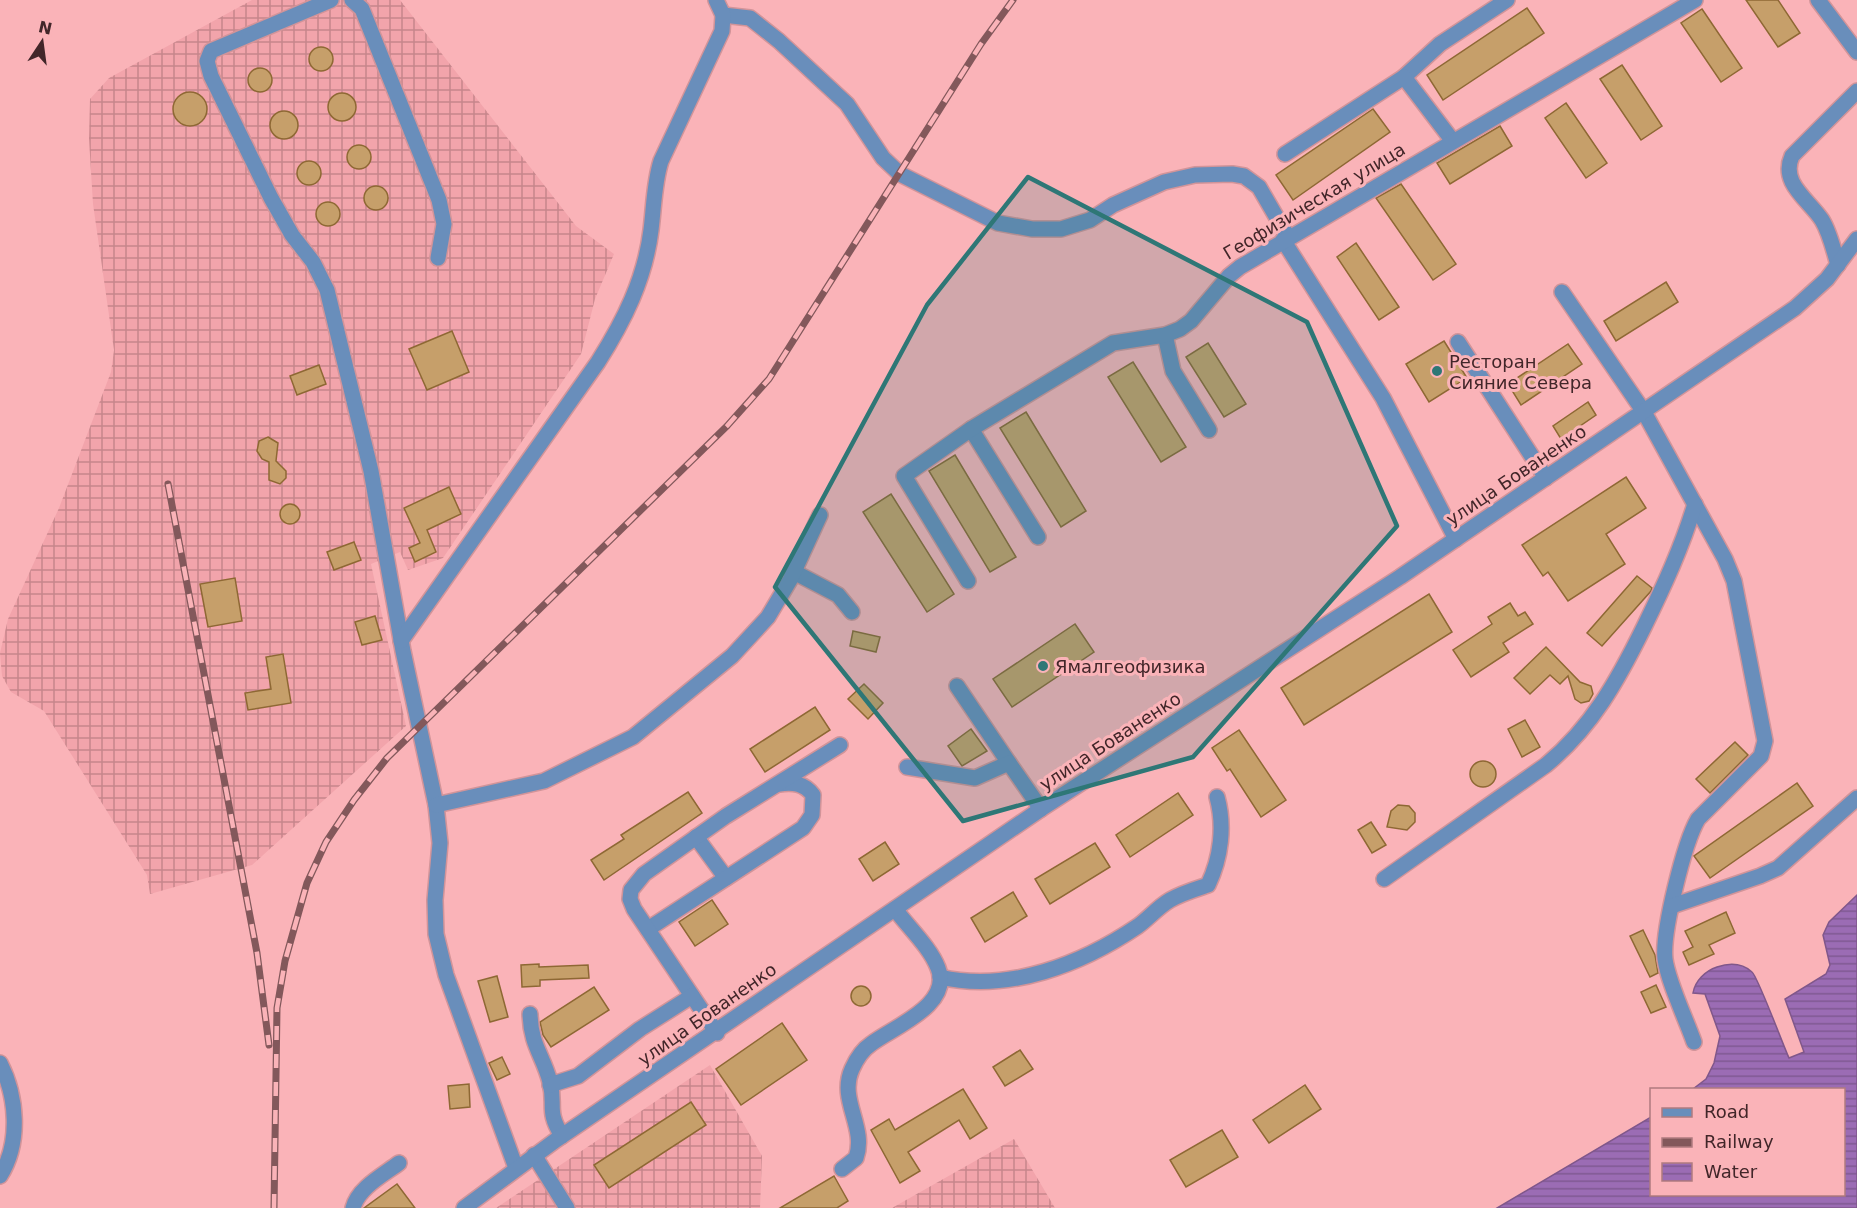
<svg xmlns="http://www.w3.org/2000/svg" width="1857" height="1208" viewBox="0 0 1857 1208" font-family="'DejaVu Sans',sans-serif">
	<defs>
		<pattern id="industrial-grid" width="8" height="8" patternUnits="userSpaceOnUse" patternTransform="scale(1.5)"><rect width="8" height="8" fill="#f2a4ab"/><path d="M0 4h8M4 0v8" fill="none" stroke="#c6858b"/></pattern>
		<pattern id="water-rules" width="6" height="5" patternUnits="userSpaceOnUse" patternTransform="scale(1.5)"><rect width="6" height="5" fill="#9b6cb4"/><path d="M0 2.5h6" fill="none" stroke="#805992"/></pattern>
	</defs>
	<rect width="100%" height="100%" fill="#fab3b8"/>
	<g fill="url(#industrial-grid)">
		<polygon points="252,0 400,0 576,226 614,254 595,299 581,354 443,558 408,570 400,552 371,564 406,726 252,865 150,894 147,875 44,711 11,692 2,676 0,653 8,619 59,508 111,372 114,350 93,204 89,139 90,99 109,78"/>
		<polygon points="710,1065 762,1156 760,1208 496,1208"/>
		<polygon points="1014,1139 1055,1208 892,1208"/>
	</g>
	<path fill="url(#water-rules)" stroke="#80578a" stroke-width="1.5" d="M1857,895V1208H1497L1651,1117L1652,1194H1844V1090L1693,1089L1706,1079L1714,1063L1720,1036L1705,994L1693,993C1695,981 1705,971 1717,967C1729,963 1742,963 1752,972C1758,977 1783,1045 1789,1058L1804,1052L1785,999L1826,974L1830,965L1823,935L1829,922Z"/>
	<g fill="#c69f6a" stroke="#8e6834" stroke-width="1.5">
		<polygon points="1746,0 1778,0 1800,33 1778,47"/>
		<polygon points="1527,8 1544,33 1443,100 1427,75"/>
		<polygon points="1702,9 1742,68 1721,82 1681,23"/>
		<circle cx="321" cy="59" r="12"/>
		<polygon points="1622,65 1662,126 1641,140 1600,79"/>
		<circle cx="260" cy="80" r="12"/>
		<circle cx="190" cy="109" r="17"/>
		<circle cx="342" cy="107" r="14"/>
		<polygon points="1566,103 1607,163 1586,178 1545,118"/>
		<polygon points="1373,109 1390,132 1293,200 1276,175"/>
		<circle cx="284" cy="125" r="14"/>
		<polygon points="1500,126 1512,146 1450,184 1437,163"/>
		<circle cx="359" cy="157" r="12"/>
		<circle cx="309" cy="173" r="12"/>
		<polygon points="1401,184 1456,264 1433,280 1376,198"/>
		<circle cx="376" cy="198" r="12"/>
		<circle cx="328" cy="214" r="12"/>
		<polygon points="1356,243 1399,307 1379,320 1337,257"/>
		<polygon points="1666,282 1678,302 1616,341 1604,321"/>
		<polygon points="452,331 469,372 427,390 409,349"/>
		<polygon points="1444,341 1467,378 1429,402 1406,364"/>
		<polygon points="1208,343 1246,404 1224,417 1186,357"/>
		<polygon points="1568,344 1582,364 1521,405 1508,384"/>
		<polygon points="1133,362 1186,447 1161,462 1108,377"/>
		<polygon points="319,365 326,384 297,395 290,376"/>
		<polygon points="1588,402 1596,415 1561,439 1553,426"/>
		<polygon points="1026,412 1086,511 1061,527 1000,428"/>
		<polygon points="268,437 278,443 276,461 286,471 286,478 280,484 269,480 269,462 262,459 257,451 259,441"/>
		<polygon points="955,455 1016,557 990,572 929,471"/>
		<polygon points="1626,477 1646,508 1606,534 1625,564 1568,601 1548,572 1543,576 1522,545"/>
		<polygon points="449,487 461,514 427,530 436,552 415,562 409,548 420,543 404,508"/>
		<polygon points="891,494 954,594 927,612 863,512"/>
		<circle cx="290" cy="514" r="10"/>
		<polygon points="354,542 361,560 334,570 327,552"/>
		<polygon points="1637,576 1652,588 1651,591 1602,646 1587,633"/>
		<polygon points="235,578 242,621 208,627 200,584"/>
		<polygon points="1429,594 1452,632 1304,725 1281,688"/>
		<polygon points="1510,603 1518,616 1525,612 1533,624 1503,643 1509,652 1471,677 1453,650 1492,624 1488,617"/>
		<polygon points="375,616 382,640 362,645 355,622"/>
		<polygon points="1075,624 1094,652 1012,707 993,679"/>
		<polygon points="853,631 880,637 876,652 850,646"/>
		<polygon points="1546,647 1580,682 1591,686 1593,694 1589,701 1581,703 1575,699 1568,676 1560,684 1550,675 1530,694 1514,678"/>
		<polygon points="283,654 291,703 248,710 245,693 271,689 266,657"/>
		<polygon points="864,684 883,703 868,719 848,699"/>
		<polygon points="815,707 830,730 765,772 750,749"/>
		<polygon points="1525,720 1540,747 1522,757 1508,729"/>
		<polygon points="971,729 987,751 962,766 948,746"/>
		<polygon points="1239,730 1286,800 1261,817 1230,769 1227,771 1212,748"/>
		<polygon points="1735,742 1748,755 1710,793 1696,779"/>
		<circle cx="1483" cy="774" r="13"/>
		<polygon points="1797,783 1813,806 1710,878 1694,856"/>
		<polygon points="688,792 702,813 604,880 591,860 624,839 621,835"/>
		<polygon points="1178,793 1193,815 1130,857 1116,835"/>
		<polygon points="1398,805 1409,806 1415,813 1415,822 1407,830 1387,827 1391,811"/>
		<polygon points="1371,822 1386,845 1372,853 1358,830"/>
		<polygon points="885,842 899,864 873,881 859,859"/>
		<polygon points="1095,843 1110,867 1050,904 1035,879"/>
		<polygon points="1013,892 1027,916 985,942 971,918"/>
		<polygon points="712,900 728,924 695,946 679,922"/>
		<polygon points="1726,912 1735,933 1709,945 1714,954 1689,965 1683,952 1693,947 1685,931"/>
		<polygon points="1643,930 1655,955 1658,973 1650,977 1630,936"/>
		<polygon points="539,964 539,967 588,965 589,978 540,980 540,986 522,987 521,965"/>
		<polygon points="497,976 508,1017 490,1022 478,981"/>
		<polygon points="1656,985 1666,1007 1651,1013 1641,992"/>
		<circle cx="861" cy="996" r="10"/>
		<polygon points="594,987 609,1010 551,1047 543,1035 540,1022"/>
		<polygon points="782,1023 807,1060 741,1105 716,1069"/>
		<polygon points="1020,1050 1033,1069 1005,1086 993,1067"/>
		<polygon points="502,1057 510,1074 497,1080 489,1063"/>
		<polygon points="469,1084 470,1107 450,1109 448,1086"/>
		<polygon points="1305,1085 1321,1109 1269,1143 1253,1120"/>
		<polygon points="963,1089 987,1128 970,1139 959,1120 908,1152 920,1171 900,1183 871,1130 889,1119 895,1130"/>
		<polygon points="691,1102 706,1125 609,1188 594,1165"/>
		<polygon points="1222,1130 1238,1157 1186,1187 1170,1160"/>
		<polygon points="834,1176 848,1201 837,1208 780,1208"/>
		<polygon points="397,1184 415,1208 364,1208"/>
	</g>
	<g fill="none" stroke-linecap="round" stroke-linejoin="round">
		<defs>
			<g id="minor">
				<polyline points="331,0 211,51 207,61 211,76 271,198 292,235 313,262 327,290 371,471 403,651 436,805 440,843 435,900 436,934 446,975 516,1168"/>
				<polyline points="352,0 362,9 439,200 444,224 438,258"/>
				<polyline points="1818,0 1857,52"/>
				<polyline points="723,15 750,18 779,41 847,104 883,158 900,174 998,223 1032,229 1061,229 1090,220 1113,205 1164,182 1195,175 1232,174 1244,176 1259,187 1288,237"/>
				<polyline points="1404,77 1440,44 1507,0"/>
				<polyline points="1285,154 1404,77 1452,140"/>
				<polyline points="1283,240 1383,398 1456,539"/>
				<path d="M1838,265C1834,251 1830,233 1822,220C1808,199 1780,183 1792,156L1857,91"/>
				<path d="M1562,292L1644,412L1725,559L1734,581L1765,741L1761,756L1698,819C1684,843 1662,932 1665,959C1668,982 1686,1019 1694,1042"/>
				<polyline points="1165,335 1173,371 1209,430"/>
				<polyline points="1458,342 1546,478"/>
				<polyline points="971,429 1038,537"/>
				<polyline points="794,572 838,595 852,612"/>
				<polyline points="968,581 904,476 971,429 1113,343 1165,335 1180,329 1191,321 1229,276 1240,267 1695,0"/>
				<path d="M401,641L598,362C624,321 645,279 651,230C654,206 654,183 661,161L722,31L723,15L716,0"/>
				<polyline points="957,686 1009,763"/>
				<polyline points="907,767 975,778 1009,763 1041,809"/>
				<polyline points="436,805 544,781 633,737 732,656 768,617 790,580 820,515"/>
				<polyline points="696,837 726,878"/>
				<path d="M1384,879L1546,765C1592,727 1618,680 1644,627C1664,586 1682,547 1695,504"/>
				<polyline points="1672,906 1760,876 1778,868 1857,798"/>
				<path d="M648,929L803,828L812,815L813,795C804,783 793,782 779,784"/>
				<path d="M940,977C1009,993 1082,964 1138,926C1149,918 1158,907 1170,900C1182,893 1196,889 1208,885C1221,858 1225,826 1217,797"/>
				<path d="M530,1014C531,1046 543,1055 550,1082C556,1107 546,1110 562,1136"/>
				<polyline points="717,1033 634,909 630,899 631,890 644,874 726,816 840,745"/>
				<path d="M0,1063C17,1096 21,1143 0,1176"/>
				<polyline points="550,1085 578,1076 640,1029 692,996"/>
				<polyline points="534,1155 567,1208"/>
				<path d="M842,1169L856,1158C867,1127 838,1100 852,1069C856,1060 862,1050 871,1044C893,1027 953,1005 938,968C930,947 908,927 895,909"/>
				<path d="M353,1208C358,1188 383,1175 399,1163"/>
				<polyline points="464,1208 556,1140 1041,809 1400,577 1795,308 1827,279 1857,239"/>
			</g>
		</defs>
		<use href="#minor" stroke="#d29499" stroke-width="18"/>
		<use href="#minor" stroke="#698ebb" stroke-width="15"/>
		<defs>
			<g id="rail">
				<polyline points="168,484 257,953 269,1045"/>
				<polyline points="274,1208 277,1008 285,961 307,883 326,842 354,800 387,758 727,426 769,379 981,44 1013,0"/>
			</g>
		</defs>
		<use href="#rail" stroke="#83585b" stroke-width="7"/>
		<use href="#rail" stroke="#fab3b8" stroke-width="4.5" stroke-dasharray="14" stroke-linecap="butt"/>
	</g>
	<path fill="#2e7776" fill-opacity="0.2" stroke="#2e7776" stroke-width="4.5" stroke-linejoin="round" d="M1028,177L1307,322L1397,526L1193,757L963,821L775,587L927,305Z"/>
	<g fill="#2e7776" stroke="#fab3b8" stroke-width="2">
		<circle cx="1437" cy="371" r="6"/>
		<circle cx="1043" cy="666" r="6"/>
	</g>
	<g text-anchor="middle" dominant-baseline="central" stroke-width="6" stroke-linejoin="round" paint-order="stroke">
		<g font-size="18" fill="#422629" stroke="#fab3b8">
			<text transform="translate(1314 201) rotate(-31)">Геофизическая улица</text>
			<text transform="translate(1516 475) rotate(-34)">улица Бованенко</text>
			<text transform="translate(1110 741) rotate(-33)">улица Бованенко</text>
			<text transform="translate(707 1014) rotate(-35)">улица Бованенко</text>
		</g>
		<g font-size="18" fill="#422629" stroke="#fab3b8" text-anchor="start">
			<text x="1449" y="361">Ресторан<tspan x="1449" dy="21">Сияние Севера</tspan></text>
			<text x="1055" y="666">Ямалгеофизика</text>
		</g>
	</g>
	<rect x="1650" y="1088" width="195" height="108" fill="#fab3b8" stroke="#b07b7f" stroke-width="1.5"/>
	<rect x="1662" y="1108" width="30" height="9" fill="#698ebb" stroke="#b07b7f" stroke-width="1.5"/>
	<text x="1704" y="1118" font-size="18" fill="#422629">Road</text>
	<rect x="1662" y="1138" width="30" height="9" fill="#83585b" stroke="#b07b7f" stroke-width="1.5"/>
	<text x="1704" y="1148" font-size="18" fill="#422629">Railway</text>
	<rect x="1662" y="1163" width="30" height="18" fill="url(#water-rules)" stroke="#b07b7f" stroke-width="1.5"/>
	<text x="1704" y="1178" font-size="18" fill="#422629">Water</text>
	<g transform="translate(42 42) rotate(13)" stroke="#fab3b8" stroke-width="4.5" paint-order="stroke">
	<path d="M0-4.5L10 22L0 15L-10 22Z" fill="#422629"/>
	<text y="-9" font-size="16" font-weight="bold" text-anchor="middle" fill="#422629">N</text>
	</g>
</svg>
